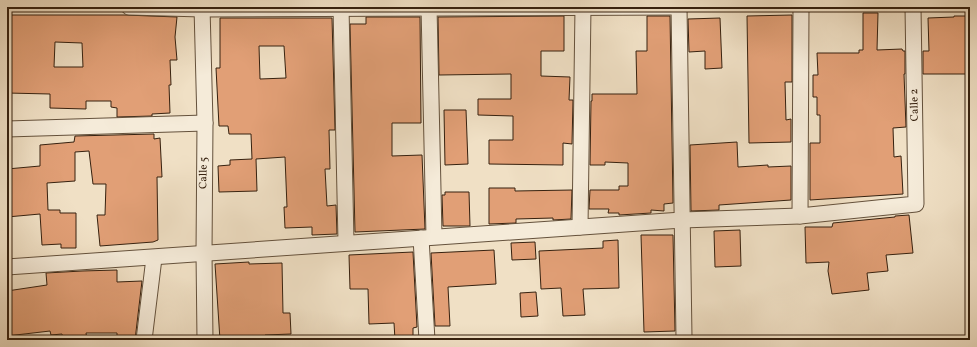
<svg xmlns="http://www.w3.org/2000/svg" width="977" height="347" viewBox="0 0 977 347" font-family="Vollkorn,serif">
	<rect width="100%" height="100%" fill="#f0e0c5"/>
	<filter id="stains"><feTurbulence type="fractalNoise" baseFrequency=".005" numOctaves="4"/><feColorMatrix values="0 0 0 0 .2 0 0 0 0 .09 0 0 0 0 .02 0 0 0 .5 -.17"/></filter>
	<radialGradient id="worn" r=".72"><stop offset=".6" stop-color="#630" stop-opacity="0"/><stop offset="1" stop-color="#630" stop-opacity=".3"/></radialGradient>
	<g fill="#e19f76" stroke="#36210f" fill-rule="evenodd">
		<polygon points="863,13 878,13 877,50 902,49 903,51 905,51 905,74 904,74 906,127 893,128 894,157 901,156 903,194 810,200 810,143 820,143 820,115 817,115 817,97 813,97 813,75 818,75 817,53 859,53 859,50 863,50"/>
		<path d="M7,15H125L177,17L175,37L177,60H170L171,85H169L170,113L152,114V116L117,117V108L111,107V101H86V109L50,108V94L7,93ZM55,42L82,43L83,67H54Z"/>
		<polygon points="792,15 792,82 785,82 786,120 791,119 791,142 749,143 747,16"/>
		<polygon points="564,16 564,51 541,51 541,76 570,77 569,100 573,100 572,144 563,143 563,165 489,164 489,140 513,140 513,116 478,115 478,99 511,99 511,74 439,75 438,17"/>
		<polygon points="647,16 670,16 673,203 664,204 664,211 651,210 651,213 619,215 619,213 608,213 609,209 589,209 590,190 619,190 619,186 628,186 628,163 605,162 605,165 590,165 591,101 592,101 592,94 637,94 636,51 647,51"/>
		<polygon points="954,16 970,16 970,74 923,74 923,51 929,51 928,18 954,17"/>
		<polygon points="366,17 420,17 421,123 392,123 392,156 422,155 425,229 355,232 350,24 366,24"/>
		<path d="M220,18H332L335,130H329L330,169H325L327,206L336,205L337,234L312,235V227L285,228L284,207H287L285,157L256,159L257,191L219,192L218,166L230,165V160L252,159L251,134H229L228,126H219L216,68H220ZM259,46H284L286,78L260,79Z"/>
		<polygon points="720,18 722,68 705,69 705,51 689,52 688,19"/>
		<polygon points="444,110 466,110 468,164 445,165"/>
		<polygon points="154,134 154,139 160,138 162,177 157,177 158,240 153,242 100,246 97,215 105,215 106,184 93,184 89,151 75,152 75,181 47,183 48,210 60,210 60,213 76,213 76,248 61,248 61,244 42,245 40,214 7,217 7,169 40,166 40,145 74,142 75,136"/>
		<polygon points="737,142 738,167 768,165 768,167 791,166 791,200 719,205 719,210 691,211 690,145"/>
		<polygon points="489,188 515,188 515,191 572,190 571,219 553,220 553,218 516,219 516,223 489,224"/>
		<polygon points="445,192 469,192 470,226 443,226 442,195 445,195"/>
		<polygon points="909,215 913,253 886,255 888,271 867,273 869,290 832,294 828,271 829,262 806,263 805,227 832,227 833,223 895,217 895,216"/>
		<polygon points="740,230 741,266 715,267 714,231"/>
		<polygon points="641,235 673,235 675,331 644,332"/>
		<polygon points="618,240 619,288 583,289 585,315 563,316 561,288 541,289 539,251 603,248 603,241"/>
		<polygon points="535,242 536,259 512,260 511,243"/>
		<polygon points="494,250 496,284 448,287 450,326 435,326 431,253"/>
		<polygon points="413,252 417,327 413,328 413,340 395,340 394,323 369,324 368,289 350,289 349,255"/>
		<polygon points="249,262 249,264 282,263 283,313 290,313 291,334 265,335 265,340 220,340 215,264"/>
		<polygon points="117,270 117,282 142,281 135,340 117,340 117,333 86,333 87,340 63,340 62,334 51,335 50,331 7,336 7,291 47,285 46,273 82,271"/>
		<polygon points="536,292 538,316 521,317 520,293"/>
	</g>
	<g fill="none" stroke-linecap="round" stroke-linejoin="round">
		<defs>
			<g id="minor">
				<polyline points="129,7 202,9 680,7"/>
				<polyline points="202,7 205,123 204,253 205,340"/>
				<polyline points="341,7 346,242"/>
				<polyline points="429,7 434,236"/>
				<polyline points="679,7 684,337"/>
				<polyline points="7,129 205,123"/>
				<polyline points="800,216 801,7"/>
				<polyline points="580,227 583,7"/>
				<polyline points="421,238 427,340"/>
				<polyline points="7,267 682,220 800,216 916,204 913,7"/>
				<polyline points="144,340 154,258"/>
			</g>
		</defs>
		<use href="#minor" stroke="#64513c" stroke-width="17"/>
		<use href="#minor" stroke="#f5ebd9" stroke-width="15"/>
	</g>
	<g text-anchor="middle" dominant-baseline="central" stroke-width="3" stroke-linejoin="round" paint-order="stroke">
		<g font-size="11" fill="#36210f" stroke="#f5ebd9">
			<text transform="translate(915 105) rotate(-91)">Calle 2</text>
			<text transform="translate(204 173) rotate(-89)">Calle 5</text>
		</g>
	</g>
	<rect width="977" height="347" fill="none" stroke="#f0e0c5" stroke-width="24"/>
	<rect x="8" y="8" width="961" height="331" fill="none" stroke="#36210f" stroke-width="2"/>
	<rect x="12" y="12" width="953" height="323" fill="none" stroke="#36210f"/>
	<rect width="100%" height="100%" filter="url(#stains)"/>
	<rect width="100%" height="100%" fill="url(#worn)"/>
</svg>
